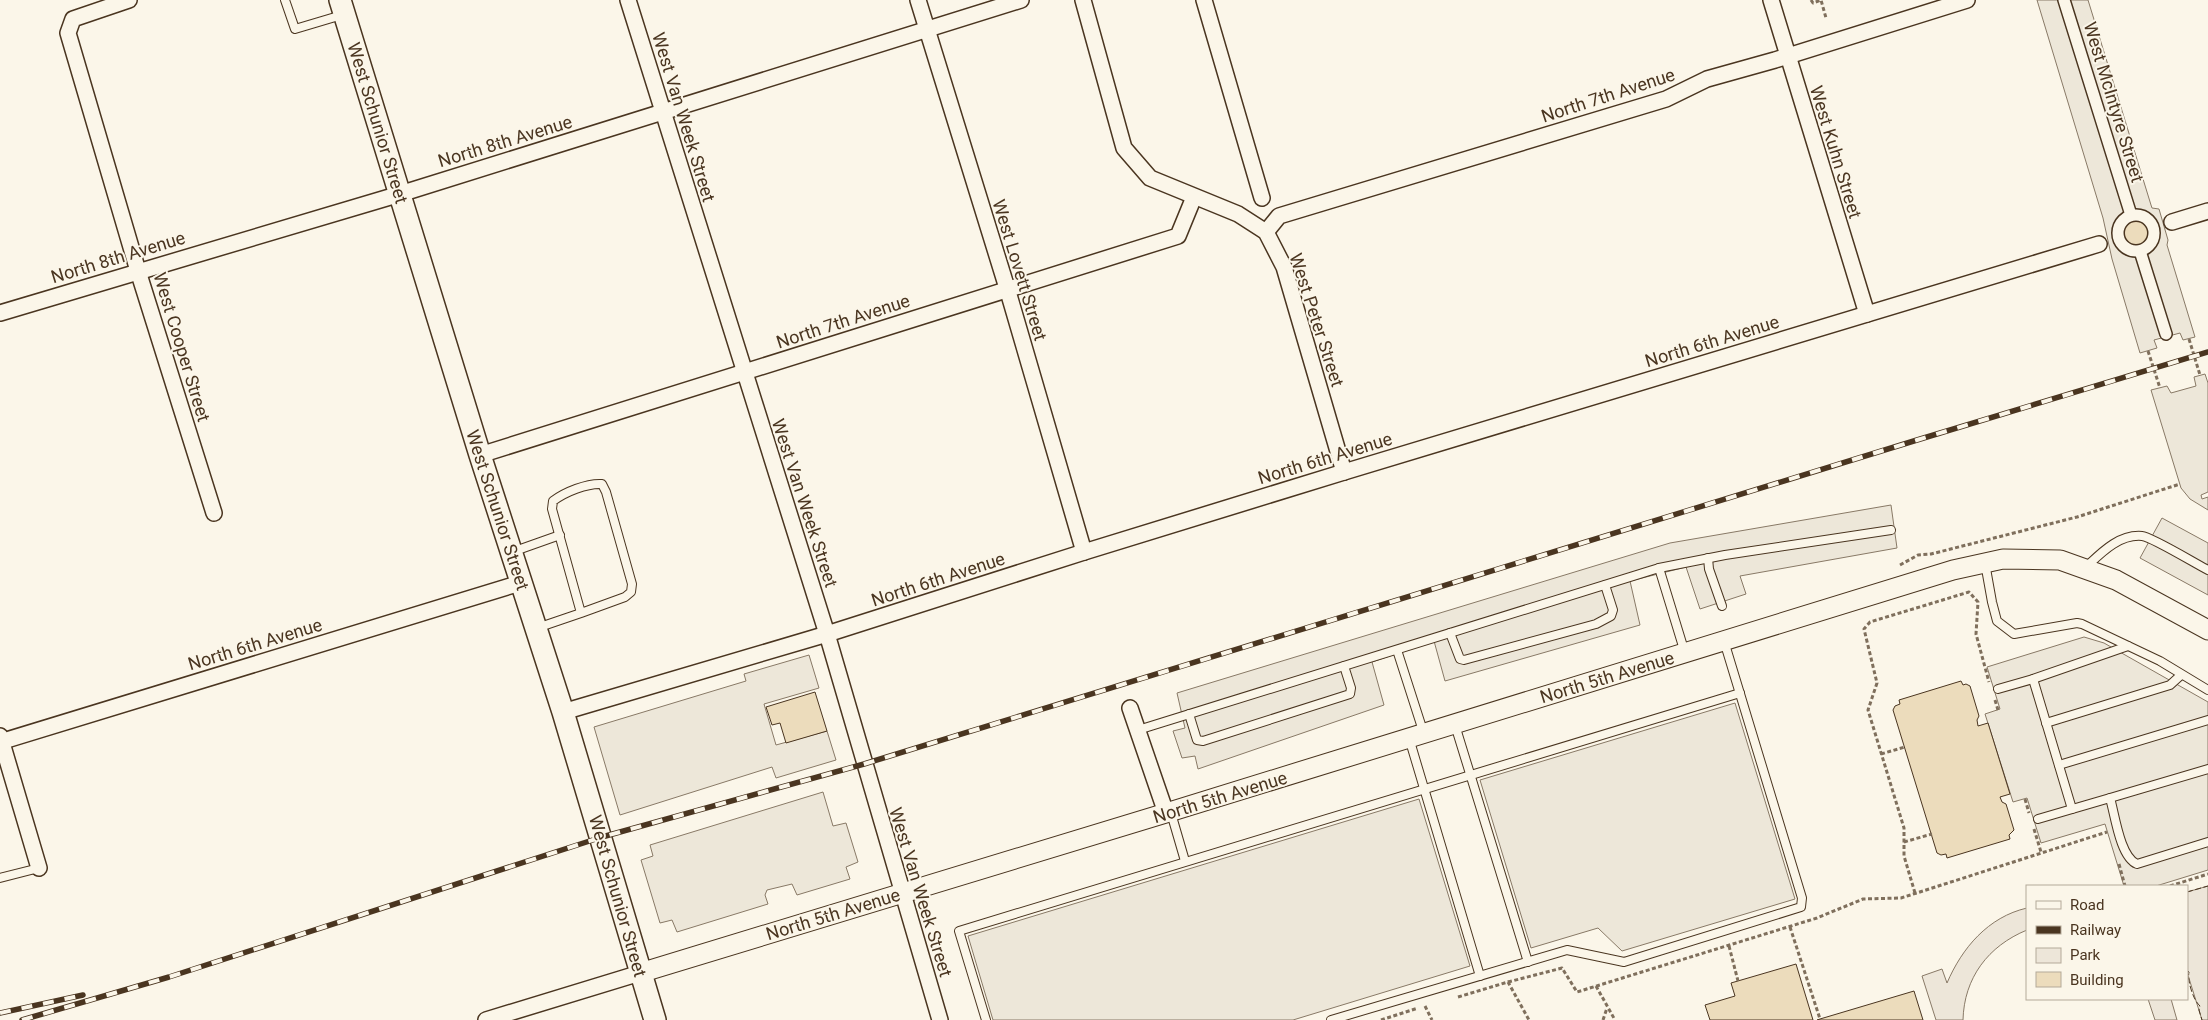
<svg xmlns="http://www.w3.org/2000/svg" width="2208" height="1020" viewBox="0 0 2208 1020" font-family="Roboto,sans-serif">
	<rect width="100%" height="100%" fill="#fbf6e9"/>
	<g fill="#ede6d9" stroke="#887966">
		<polygon points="2208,886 2208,1020 2202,1020 2187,972 2187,892"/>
		<path d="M2027,908V930C1988,946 1964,978 1963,1020H1936L1922,976L1942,969L1947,983C1962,948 1988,917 2027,908Z"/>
		<polygon points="2148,999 2171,999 2177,1020 2155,1020"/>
	</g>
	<g fill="#ede7d9" stroke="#887966" fill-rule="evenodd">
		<path d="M2037,0H2088L2151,205L2152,208L2159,209L2168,240L2167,245L2195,337L2183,340L2180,333L2154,340L2157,348L2140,353L2112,259L2103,218ZM2137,219L2147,224L2150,234L2145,243L2134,246L2125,241L2122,232L2127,222Z"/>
		<polygon points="2205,374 2208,383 2208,492 2201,495 2202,499 2208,497 2208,510 2190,499 2181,488 2151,390 2167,386 2171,393 2196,386 2194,377"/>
		<polygon points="1891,505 1897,548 1740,576 1746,594 1700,609 1686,567 1630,581 1640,625 1445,681 1434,641 1372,662 1384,705 1198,769 1195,756 1182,758 1173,731 1185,728 1177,693 1670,543"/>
		<polygon points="2162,518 2208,543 2208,595 2140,558"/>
		<polygon points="2084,637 2104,643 2208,702 2208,870 2156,886 2124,886 2105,824 2041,843 2027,798 2013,802 1985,714 2000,709 1987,667"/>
		<polygon points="809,655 819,688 764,704 776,745 827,731 836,760 776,778 772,767 620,815 594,727 746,681 744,674"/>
		<polygon points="1735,703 1795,899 1622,951 1598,928 1531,948 1480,780"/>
		<polygon points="823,792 833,826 846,823 858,862 846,867 850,879 797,895 792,884 767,890 765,895 768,904 677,932 672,920 660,923 641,860 653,856 650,845"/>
		<polygon points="1419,799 1470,966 1293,1020 993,1020 968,936"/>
	</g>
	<g fill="#ecdcbc" stroke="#4a3520">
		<circle cx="2136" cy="233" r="13"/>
		<polygon points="1961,681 1963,685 1966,684 1970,686 1979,716 1977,720 1978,726 1988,723 2010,794 2000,797 2002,802 2006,804 2014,830 2009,835 2010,839 1947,858 1946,854 1941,855 1937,853 1893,710 1895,706 1900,704 1899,700"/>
		<polygon points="815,692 827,731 786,743 780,723 772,725 766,707"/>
		<polygon points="1796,964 1813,1020 1710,1020 1705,1005 1735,996 1731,983"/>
		<polygon points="1914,991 1923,1020 1817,1020 1820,1019"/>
	</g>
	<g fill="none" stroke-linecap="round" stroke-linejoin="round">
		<defs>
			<g id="service">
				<polyline points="285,0 295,29 342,15"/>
				<polyline points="512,552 560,535"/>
				<polyline points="1708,558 1709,569 1722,606"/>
				<polyline points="1985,563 1992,602 1997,621 2014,634 2077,623 2082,624 2160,661 2208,690"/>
				<path d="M2086,567C2101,553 2119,534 2142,536C2152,537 2196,564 2208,570"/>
				<polyline points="1659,568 1725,555 1891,530"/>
				<path d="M537,628L581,613L552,509L553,501C565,492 587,483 602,484L606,492L632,584L631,592L625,597L581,613"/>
				<polyline points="1450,633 1460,659 1464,660 1596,624 1611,616 1613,610 1605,585"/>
				<polyline points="1397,650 1424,734"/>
				<polyline points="1998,689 2033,679"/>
				<polyline points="1189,714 1197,740 1203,741 1350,694 1351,688 1344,666"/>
				<polyline points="2046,723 2170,685 2181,675"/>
				<polyline points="1455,725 1528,962"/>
				<polyline points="1138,730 1659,568 1685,653"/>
				<polyline points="1409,738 1480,976"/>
				<polyline points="2059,765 2208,720"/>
				<path d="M2208,769L2110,798C2115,815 2120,857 2137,864L2208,842"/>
				<polyline points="2072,809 2033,679 2128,646"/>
				<polyline points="1171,813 1185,861"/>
				<polyline points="2038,819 2110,798"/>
				<polyline points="0,878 39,868"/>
				<polyline points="986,1020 959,931 1740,693"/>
				<polyline points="1331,1020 1567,950 1624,962 1801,907 1802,898 1724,641"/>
			</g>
			<g id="pedestrian">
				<polyline points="2064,0 2131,215"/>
				<circle cx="2136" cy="233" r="18"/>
				<polyline points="2140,251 2166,334"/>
			</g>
			<g id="minor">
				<polyline points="129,0 73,19 68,33 138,271 214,513"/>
				<polyline points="628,0 827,634 940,1020"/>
				<polyline points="918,0 1007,288 1084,552"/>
				<polyline points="1083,0 1124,148 1150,178 1238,214 1266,232 1284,267 1344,472"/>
				<polyline points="1204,0 1262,198"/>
				<polyline points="1771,0 1867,314"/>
				<polyline points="2172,222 2208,211"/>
				<polyline points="1266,232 1279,216 1666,99 1707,79 1775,60 1967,0"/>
				<polyline points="0,313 400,194 1021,0"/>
				<polyline points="480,455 1178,236 1194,197"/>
				<polyline points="1130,708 1166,813"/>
				<polyline points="563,712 827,634 1084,552 1344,472 2099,244"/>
				<polyline points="0,736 39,868"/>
				<polyline points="0,742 520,583"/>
				<polyline points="486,1020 640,973"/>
			</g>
			<polyline id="tertiary" points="640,973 1166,813 1953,570 2003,559 2060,560 2116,580 2208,630"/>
			<polyline id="secondary" points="340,0 480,455 563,712 655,1020"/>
		</defs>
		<use href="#service" stroke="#4a3520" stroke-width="10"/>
		<use href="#pedestrian" stroke="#4a3520" stroke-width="14"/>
		<use href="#minor" stroke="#4a3520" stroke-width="18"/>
		<use href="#tertiary" stroke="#4a3520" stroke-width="21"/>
		<use href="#secondary" stroke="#4a3520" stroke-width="24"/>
		<g stroke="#7f6f5c" stroke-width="3" stroke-dasharray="4 2.5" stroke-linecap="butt">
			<polyline points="1811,0 1813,3 1821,0 1826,18"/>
			<polyline points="2189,339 2200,375"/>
			<polyline points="2148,351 2160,388"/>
			<polyline points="1900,565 1918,555 1931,554 2077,517 2180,484"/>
			<polyline points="1995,700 1998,710"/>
			<polyline points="1881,754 1905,747"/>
			<polyline points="2025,799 2029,813"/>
			<polyline points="2034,829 2041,852"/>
			<polyline points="1904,842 1932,834"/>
			<polyline points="2119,864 2125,886"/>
			<polyline points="2170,886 2208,874"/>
			<polyline points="1915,893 1904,856 1904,828 1868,710 1877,683 1864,629 1870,622 1969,592 1978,602 1976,634 1989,682"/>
			<polyline points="1790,927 1820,1019"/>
			<polyline points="1729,946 1738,981"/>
			<polyline points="1508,982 1562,968 1577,992 1817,918 1863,899 1901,898 2107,832"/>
			<polyline points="1596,986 1615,1020"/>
			<polyline points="1458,997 1508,982 1529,1020"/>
			<polyline points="1425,1006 1432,1020"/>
			<polyline points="1381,1020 1418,1008"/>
			<polyline points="1603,1020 1607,1008"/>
		</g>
		<use href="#service" stroke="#fbf6e9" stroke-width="8"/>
		<use href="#pedestrian" stroke="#fbf6e9" stroke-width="11"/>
		<use href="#minor" stroke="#fbf6e9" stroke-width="15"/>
		<use href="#tertiary" stroke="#fbf6e9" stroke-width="19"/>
		<use href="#secondary" stroke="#fbf6e9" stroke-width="21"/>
		<defs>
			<g id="rail">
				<polyline points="0,1013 83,995"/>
				<polyline points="22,1020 169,977 602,837 864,764 1917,440 2208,352"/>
			</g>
		</defs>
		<use href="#rail" stroke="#4a3520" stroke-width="5.5"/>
		<use href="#rail" stroke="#fbf6e9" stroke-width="4" stroke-dasharray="11" stroke-linecap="butt"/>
		<g stroke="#4a3520" stroke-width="1" stroke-dasharray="6 2.5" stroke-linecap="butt">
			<polyline points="2187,892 2208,886"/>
			<path d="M2187,970L2189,972C2187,980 2193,1000 2200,1006L2199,1010L2202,1020"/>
		</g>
	</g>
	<g text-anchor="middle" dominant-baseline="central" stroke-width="4" stroke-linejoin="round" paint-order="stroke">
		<g font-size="18" fill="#4a3520" stroke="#fbf6e9">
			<text transform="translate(1608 95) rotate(-18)">North 7th Avenue</text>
			<text transform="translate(2114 102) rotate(73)">West McIntyre Street</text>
			<text transform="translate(684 117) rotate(73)">West Van Week Street</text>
			<text transform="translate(378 123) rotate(73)">West Schunior Street</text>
			<text transform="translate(505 141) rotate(-17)">North 8th Avenue</text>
			<text transform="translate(1836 152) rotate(73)">West Kuhn Street</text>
			<text transform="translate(118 257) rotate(-17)">North 8th Avenue</text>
			<text transform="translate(1020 270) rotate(73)">West Lovett Street</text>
			<text transform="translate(1317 320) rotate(72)">West Peter Street</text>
			<text transform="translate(843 321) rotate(-18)">North 7th Avenue</text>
			<text transform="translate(1712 341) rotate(-17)">North 6th Avenue</text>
			<text transform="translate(182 347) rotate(73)">West Cooper Street</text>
			<text transform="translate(1325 458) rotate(-17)">North 6th Avenue</text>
			<text transform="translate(805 503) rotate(72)">West Van Week Street</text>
			<text transform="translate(498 510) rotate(72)">West Schunior Street</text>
			<text transform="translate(938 579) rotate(-18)">North 6th Avenue</text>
			<text transform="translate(255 644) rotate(-17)">North 6th Avenue</text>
			<text transform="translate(1607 677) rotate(-17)">North 5th Avenue</text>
			<text transform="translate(1220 797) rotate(-17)">North 5th Avenue</text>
			<text transform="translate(921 892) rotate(73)">West Van Week Street</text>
			<text transform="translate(618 896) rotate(74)">West Schunior Street</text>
			<text transform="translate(833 914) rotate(-17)">North 5th Avenue</text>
		</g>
	</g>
	<rect x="2026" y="885" width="162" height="115" fill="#fbf6e9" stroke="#b4a999"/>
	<rect x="2036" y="901" width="25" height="8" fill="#fbf6e9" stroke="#b4a999"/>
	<text x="2070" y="910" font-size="15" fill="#4a3520">Road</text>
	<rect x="2036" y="926" width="25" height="8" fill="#4a3520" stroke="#b4a999"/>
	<text x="2070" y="935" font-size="15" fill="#4a3520">Railway</text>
	<rect x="2036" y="948" width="25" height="15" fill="#ede6d9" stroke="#b4a999"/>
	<text x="2070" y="960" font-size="15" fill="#4a3520">Park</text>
	<rect x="2036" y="972" width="25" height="15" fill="#ecdcbc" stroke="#b4a999"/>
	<text x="2070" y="985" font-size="15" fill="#4a3520">Building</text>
</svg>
